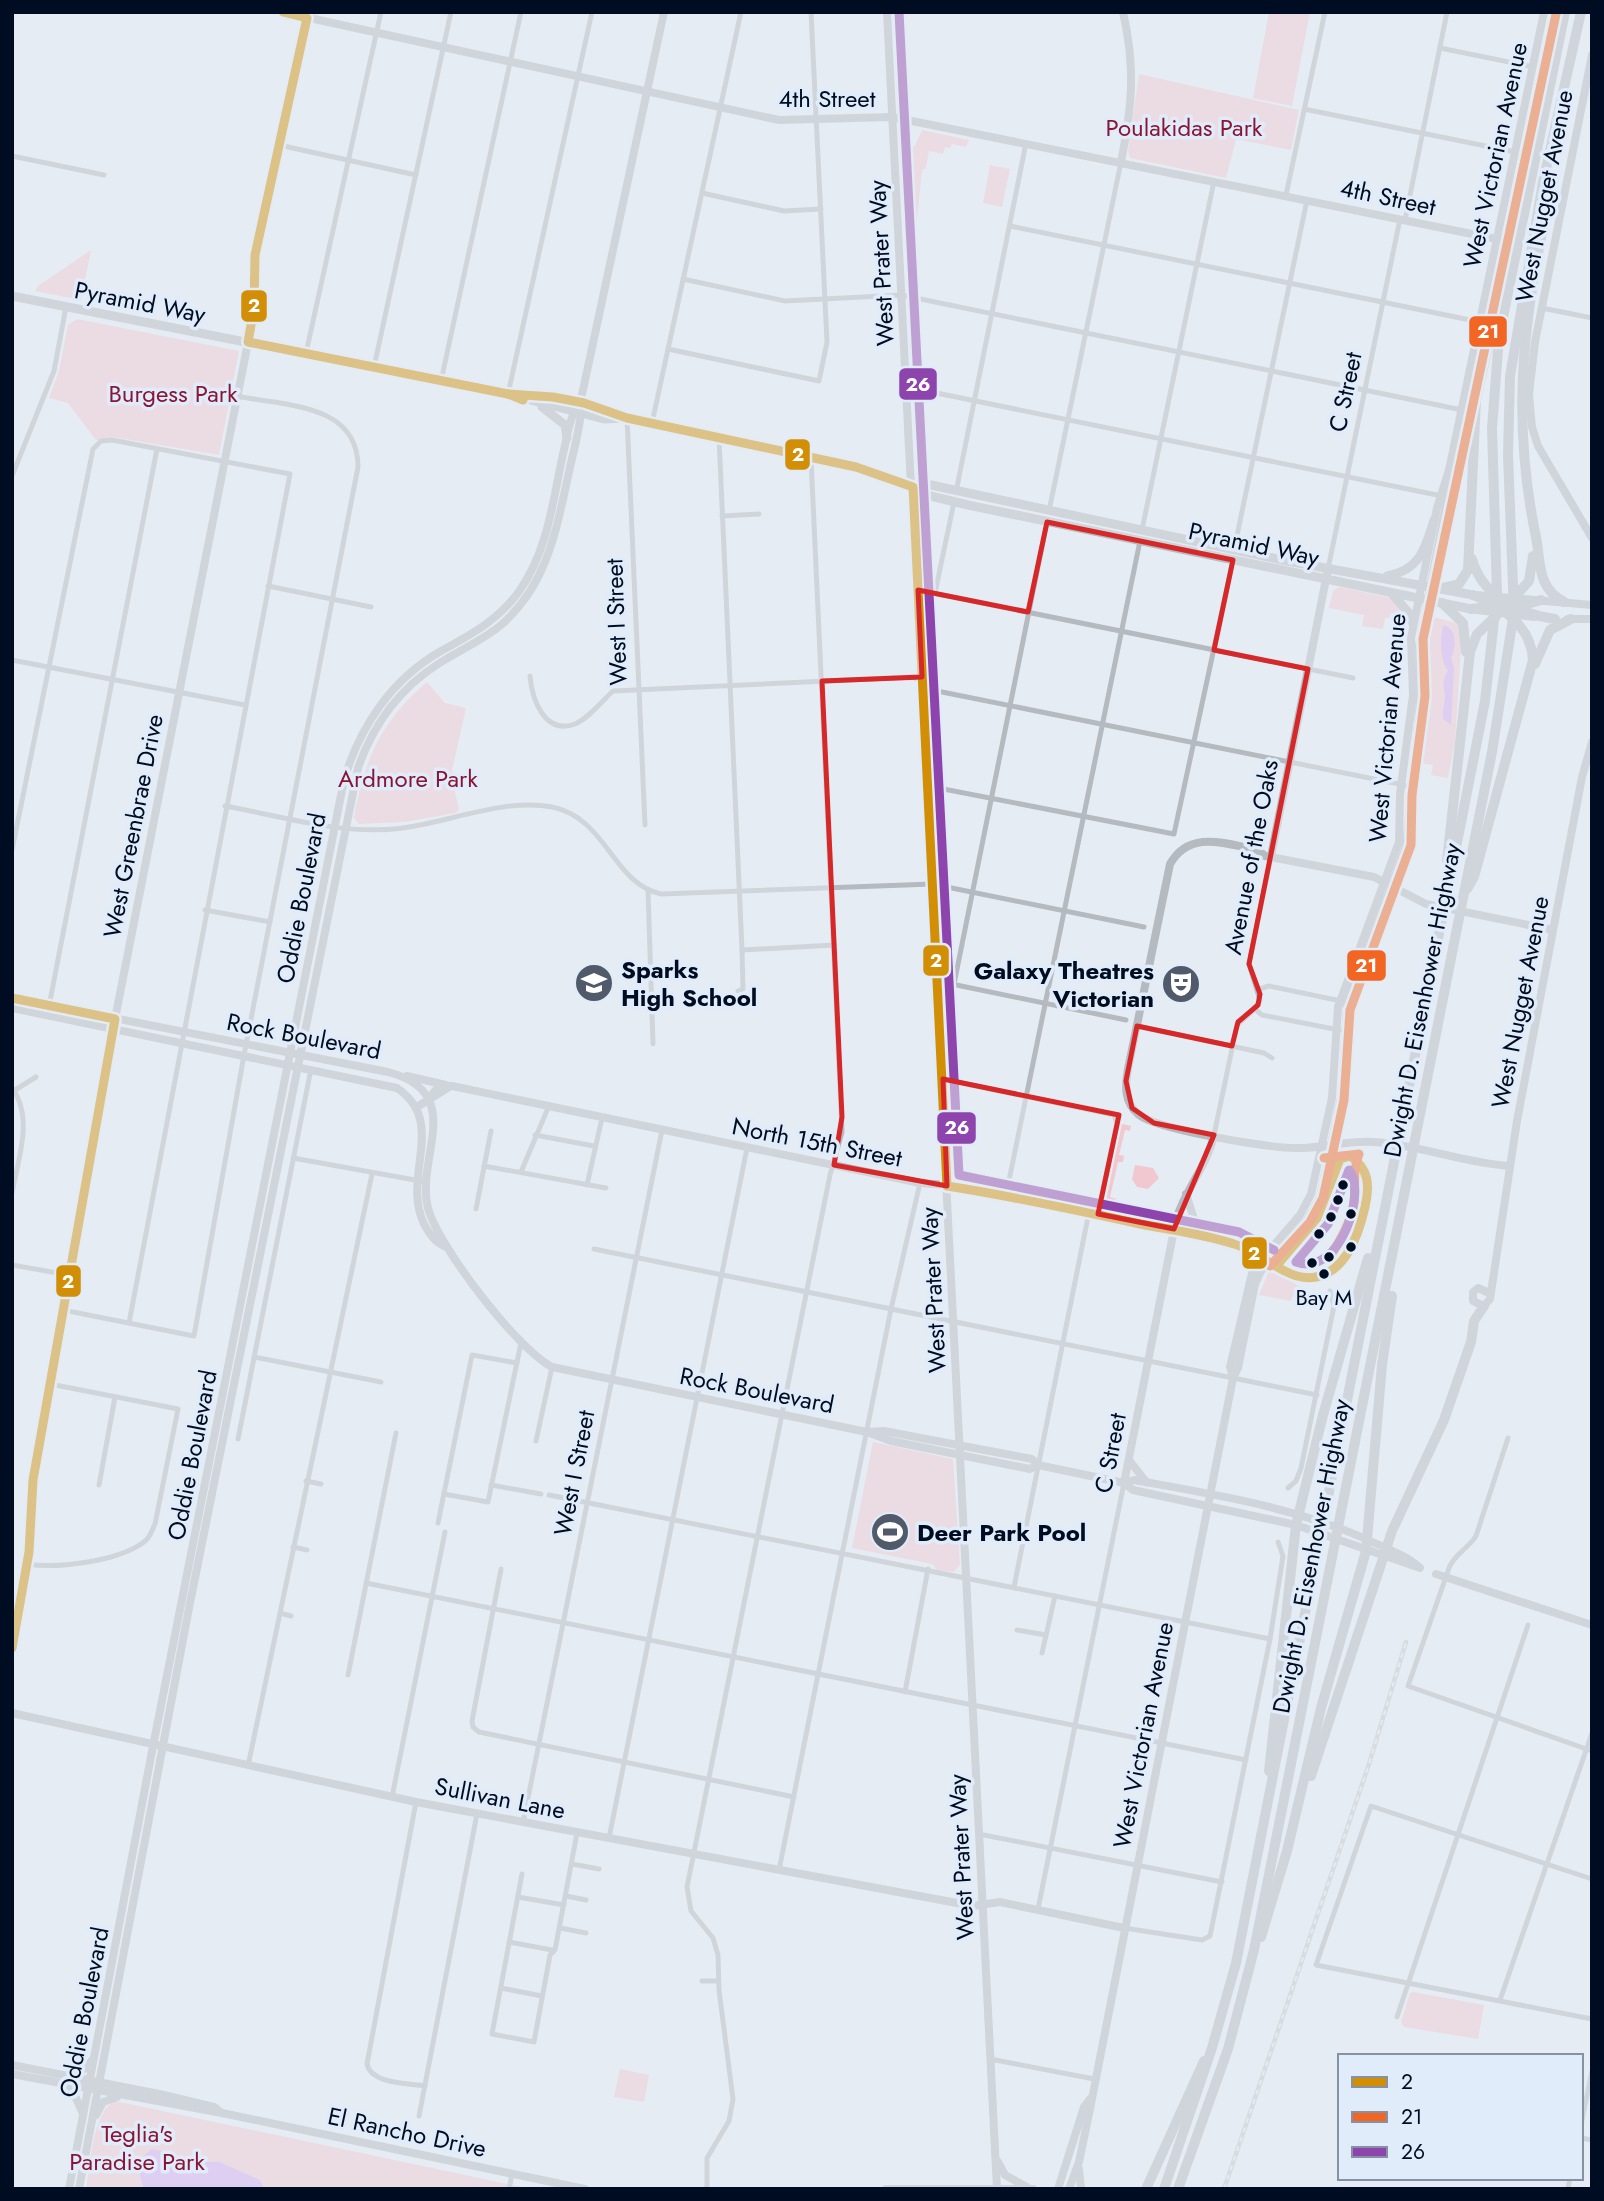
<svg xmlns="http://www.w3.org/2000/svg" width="1604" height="2201" viewBox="0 0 1604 2201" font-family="Jost,sans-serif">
	<rect width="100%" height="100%" fill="#e6ecf3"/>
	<g fill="#f1c7d0">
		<polygon points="1269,12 1310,12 1292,106 1253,98"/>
		<polygon points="1139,74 1299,110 1291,150 1236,139 1226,178 1130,158 1128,151"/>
		<polygon points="922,130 969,140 966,147 952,144 950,148 945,147 943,154 929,151 926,168 922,170 917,220 909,221 904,146 915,146"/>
		<polygon points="990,165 1010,169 1002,207 983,203"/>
		<polygon points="91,250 81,300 35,291 38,286"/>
		<polygon points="77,319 239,351 219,455 113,437 96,440 68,403 49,398 59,371 68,325"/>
		<polygon points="1339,587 1387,597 1401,607 1400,614 1391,613 1389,618 1385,618 1383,629 1362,626 1364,615 1329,608 1333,591"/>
		<polygon points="1429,616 1457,623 1462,632 1455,741 1448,778 1431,775 1433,765 1420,763 1416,780 1424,690 1421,647"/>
		<path d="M427,682L445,703L466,708L451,775L459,809L456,813L404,822L359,824L354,818L355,811C367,754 382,721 427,682Z"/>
		<polygon points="1122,1124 1131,1126 1130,1131 1125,1130 1119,1155 1124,1156 1123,1162 1118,1162 1110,1197 1116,1199 1114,1208 1108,1206 1106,1201"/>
		<polygon points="1135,1165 1153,1168 1159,1178 1148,1189 1137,1187 1132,1179"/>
		<polygon points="1269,1271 1302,1287 1295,1291 1291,1301 1259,1295"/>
		<polygon points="873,1442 953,1459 960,1565 953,1572 937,1570 932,1564 852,1548"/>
		<polygon points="1413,1992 1484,2005 1478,2039 1404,2027 1401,2022 1410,1993"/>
		<polygon points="620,2069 649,2075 644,2102 614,2097"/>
		<path d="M115,2101L527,2188L86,2189C90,2166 93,2110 115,2101Z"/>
	</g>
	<g fill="#d3a9f2">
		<path d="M1444,625C1458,631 1456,647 1451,658L1454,667L1451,725L1443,719C1442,711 1445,703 1445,697C1444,683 1441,684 1448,670C1439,660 1440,632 1444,625Z"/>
		<polygon points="877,1523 907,1530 905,1541 875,1536"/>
		<path d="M152,2149L172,2153L186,2162H219L260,2180L264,2189H144C138,2173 136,2159 152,2149Z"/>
	</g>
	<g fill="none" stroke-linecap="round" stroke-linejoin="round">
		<g stroke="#b5b9c0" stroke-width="5">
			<polyline points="1440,48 1533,67"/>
			<polyline points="1304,109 1515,152"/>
			<polyline points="279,145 416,175"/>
			<polyline points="12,156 104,175"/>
			<polyline points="702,193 784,211 821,209"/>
			<polyline points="1286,195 1325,12"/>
			<polyline points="1405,220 1447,12"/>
			<polyline points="1010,226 1480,322"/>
			<polyline points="683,279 785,301 901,295 1462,410"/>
			<polyline points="1542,308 1592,318"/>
			<polyline points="668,349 819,381 827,342 811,12"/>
			<polyline points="306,353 381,12"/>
			<polyline points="374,367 451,12"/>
			<polyline points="441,381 521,12"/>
			<polyline points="907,387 1442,496"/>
			<polyline points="508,394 592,12"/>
			<polyline points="627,418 645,825"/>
			<polyline points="652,423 741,12"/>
			<polyline points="719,438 742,950 743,989 738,991"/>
			<polyline points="12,476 54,371 66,307"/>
			<polyline points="956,492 1026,143"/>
			<polyline points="1049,511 1121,162"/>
			<polyline points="722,516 759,514"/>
			<polyline points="1142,530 1214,181"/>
			<polyline points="1234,550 1307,200"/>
			<polyline points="1328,569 1400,219"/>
			<polyline points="268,586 371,607"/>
			<polyline points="918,590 1353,678"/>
			<polyline points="935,593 954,502"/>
			<polyline points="12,660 245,705"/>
			<path d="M530,676C532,699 544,735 575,724C589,718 602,701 613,691L914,677L932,690L1409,786"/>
			<polyline points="928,786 1174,834 1233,560"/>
			<path d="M225,806C281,816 337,834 394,829C442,825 504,797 552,807C607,818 612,883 661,894L932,884L1144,927"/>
			<polyline points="12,850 93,449 101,441 112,440 290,474 129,1323"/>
			<polyline points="648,890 653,1044"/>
			<polyline points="205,910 270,922"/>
			<polyline points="742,950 834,945"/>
			<polyline points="937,981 1126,1020"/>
			<polyline points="954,984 1047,522"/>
			<polyline points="1259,989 1269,986 1341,1001"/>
			<polyline points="49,1006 157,449"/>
			<polyline points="1255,1009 1262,1015 1339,1030"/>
			<polyline points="1137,1026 1264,1053 1272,1058"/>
			<polyline points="943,1079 1114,1115 1117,1124 1098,1214"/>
			<path d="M12,1088C34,1117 18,1160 12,1193"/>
			<polyline points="15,1090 36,1077"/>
			<polyline points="535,1135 594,1146"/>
			<polyline points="1214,1135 1237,1025 1255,1009 1260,1000 1249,964 1271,856"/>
			<polyline points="293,1158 426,1182"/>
			<polyline points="484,1166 606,1188"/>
			<polyline points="521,1172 548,1108"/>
			<polyline points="587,1185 602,1118"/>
			<polyline points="1006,1195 1140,541"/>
			<polyline points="476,1209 491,1131"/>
			<polyline points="594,1249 1317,1395"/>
			<polyline points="12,1265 69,1275"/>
			<path d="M63,1310L194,1336L244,1055L358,467C358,403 285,406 236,396"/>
			<polyline points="254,1357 381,1382"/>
			<path d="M1508,1438L1476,1536C1468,1549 1455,1553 1449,1568L1408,1686L1592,1751"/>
			<polyline points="238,1439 311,1069"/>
			<polyline points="536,1441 552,1367"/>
			<polyline points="306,1481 321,1484"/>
			<polyline points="99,1485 115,1397"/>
			<polyline points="491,1485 541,1494"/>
			<polyline points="1288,1488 1296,1481 1301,1468 1334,1306 1330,1291"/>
			<polyline points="444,1494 488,1502 521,1343"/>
			<polyline points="549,1495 1270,1639"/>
			<polyline points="438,1523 472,1355 517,1363"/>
			<polyline points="293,1547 307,1550"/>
			<path d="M27,1564C58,1569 119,1561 144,1542C150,1538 152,1530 155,1524L178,1409L50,1384"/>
			<polyline points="501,1569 472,1721 473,1727 479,1732 794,1797"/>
			<polyline points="366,1583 1246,1760"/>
			<polyline points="1014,1587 1089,1212"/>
			<polyline points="280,1613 291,1616"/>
			<polyline points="1017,1630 1046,1635"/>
			<polyline points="1042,1653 1055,1596"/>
			<polyline points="348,1675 396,1433"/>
			<polyline points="905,1692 928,1569"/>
			<polyline points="248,1766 372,1174"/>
			<polyline points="392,1797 445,1532"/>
			<path d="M416,1802L367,2064C371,2084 408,2083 425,2086"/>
			<polyline points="523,1823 662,1130"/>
			<polyline points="979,1834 1222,1882"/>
			<polyline points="609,1838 747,1148"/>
			<polyline points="572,1864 599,1869"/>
			<polyline points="779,1870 891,1309 920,1183"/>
			<polyline points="522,1874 492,2034 534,2042 550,1955 555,1950 577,1833"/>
			<polyline points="1592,1879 1371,1806 1316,1965 1592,2019"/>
			<polyline points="566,1896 586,1900"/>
			<polyline points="518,1897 564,1905"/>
			<polyline points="1038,1909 1124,1483"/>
			<polyline points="560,1928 586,1933"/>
			<polyline points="1124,1928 1202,1940 1210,1936 1270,1639 1283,1556 1278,1542"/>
			<polyline points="509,1942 552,1950"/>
			<polyline points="702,1981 718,1981"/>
			<polyline points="501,1988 542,1996"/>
			<polyline points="1500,2000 1592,1733"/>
			<polyline points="1397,2017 1528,1625"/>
			<polyline points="990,2059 1094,2079"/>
			<polyline points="419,2116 477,1814"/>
			<polyline points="1581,2125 1592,2071"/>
			<polyline points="1581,2138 1592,2140"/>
			<polyline points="509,2189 512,2174"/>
			<polyline points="707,2189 707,2158 729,2121 733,2099 719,1990 718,1955 713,1938 691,1911 687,1887 830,1175 842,1132 811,458"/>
			<polyline points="1568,2189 1570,2178"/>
		</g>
		<g stroke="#b5b9c0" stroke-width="8">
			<polyline points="282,12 779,120 892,117 1497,239"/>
			<polyline points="887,12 997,2189"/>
			<polyline points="1592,55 1535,342 1529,394 1532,427 1538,446 1592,538"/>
			<path d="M1121,162C1132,106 1136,69 1123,12"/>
			<polyline points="1476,595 1592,605"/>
			<polyline points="1477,610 1534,617"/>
			<polyline points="1568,619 1592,619"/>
			<path d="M1263,854L1258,850C1226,844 1190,829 1170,864L1128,1069C1125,1086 1124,1102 1138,1114C1154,1129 1268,1148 1294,1148C1321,1149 1346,1140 1374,1142C1420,1145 1463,1163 1510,1166"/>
			<polyline points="1260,855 1374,877 1426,904 1553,930"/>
			<polyline points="1271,856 1328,569"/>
			<path d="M12,998L388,1072C468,1093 415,1157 428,1208C438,1246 517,1349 552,1367L867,1432L891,1441L1030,1469L1038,1465"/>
			<path d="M12,1008L397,1088C448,1123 401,1175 424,1224C430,1235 435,1242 446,1247"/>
			<polyline points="407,1076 446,1085"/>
			<polyline points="428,1099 439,1086 452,1086 920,1183 960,1186 1174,1229 1241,1245 1264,1259"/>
			<polyline points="417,1107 449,1087"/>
			<polyline points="1186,1194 1194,1219 1204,1230"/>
			<polyline points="1178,1229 1241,1239 1267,1255"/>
			<polyline points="1489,1293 1478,1288 1473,1292 1473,1301 1484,1306 1490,1299 1517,1121 1582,777 1592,742"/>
			<polyline points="1233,1378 1230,1367 1253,1269 1300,1215 1311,1194 1332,1098 1338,1007 1399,842 1400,794 1413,695 1411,638 1437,508 1449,470 1544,12"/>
			<polyline points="867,1432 884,1431 1032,1459 1038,1465 1124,1483 1133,1490 1296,1525 1420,1568"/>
			<polyline points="1129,1460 1146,1482"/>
			<path d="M1124,1483L1176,1220C1185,1189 1207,1167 1214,1135"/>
			<path d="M1124,1483L1134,1480C1217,1495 1301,1508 1377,1544C1392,1551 1407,1556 1419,1567"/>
			<polyline points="1436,1574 1592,1625"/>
			<polyline points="12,1649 29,1552 33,1480 115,1019 252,322 255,255 308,12"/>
			<polyline points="12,1713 416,1802 973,1906 1000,1902 1124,1928"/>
			<polyline points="12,2065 164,2095 214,2107 222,2113"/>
			<polyline points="12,2074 222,2113 585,2189"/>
			<polyline points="71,2076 86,2068 93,2059"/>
			<polyline points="64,2085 76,2098 83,2114"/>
			<polyline points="96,2115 103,2102 117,2097"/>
			<polyline points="998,2162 1005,2175 1027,2187"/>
			<polyline points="1079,2169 1081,2189"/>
			<path d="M69,2189L153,1746L344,780C360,726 392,679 441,651C472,634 500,619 520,590C548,550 553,500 563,454C567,439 569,415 580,404L664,12"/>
			<path d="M79,2189L189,1608L358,768C373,725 399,689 438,664C459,650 482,641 501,625C548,584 556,530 569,472C573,452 580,430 581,410"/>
			<polyline points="886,2189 1033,2189"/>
			<polyline points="1058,2189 1084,2107 1090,2099"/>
			<polyline points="1069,2189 1079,2162 1090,2109 1233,1378 1238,1368 1255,1284 1261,1271 1307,1220 1320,1197 1342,1093 1347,1004 1406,847 1420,702 1419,646 1450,483 1449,470"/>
		</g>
		<g stroke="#b5b9c0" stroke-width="9">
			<polyline points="12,296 508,394 604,419 627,418"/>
			<path d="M508,394C546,393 593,401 627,418L856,467L900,481L922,494L968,505L1471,609"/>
			<polyline points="542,407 565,425 567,438"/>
			<polyline points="913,487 931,485 1287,561 1473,595"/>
			<path d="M1387,576C1420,570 1425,549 1434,520"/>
			<polyline points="1391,593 1409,613 1413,624"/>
		</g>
		<g stroke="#b5b9c0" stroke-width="10">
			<path d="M1545,196L1546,213C1522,327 1512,422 1536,537C1541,563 1537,588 1564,602"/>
			<path d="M1472,559C1482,596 1519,614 1555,619"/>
			<polyline points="1442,588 1459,584 1468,570 1476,400 1508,256"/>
			<polyline points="1512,600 1529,581 1533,556"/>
			<polyline points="1442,603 1463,623 1466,652"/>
			<polyline points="1471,609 1499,606"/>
			<polyline points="1511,609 1541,600"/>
			<polyline points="1535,664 1550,630 1571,619"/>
			<polyline points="1447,861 1470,652 1477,634 1497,615"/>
			<path d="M1467,889L1474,877L1533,660C1531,625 1502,607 1473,595"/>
			<polyline points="1269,1771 1296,1525 1323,1415 1368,1258"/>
			<polyline points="1311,1776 1392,1531 1444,1420 1471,1342 1474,1321 1484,1306"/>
			<polyline points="1261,1937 1287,1851 1321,1708 1366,1551 1382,1365 1392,1296"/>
			<polyline points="1146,2189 1204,2061"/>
			<polyline points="1164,2189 1212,2048 1236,1963 1485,701 1497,594 1492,428 1499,337 1565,12"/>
			<polyline points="1178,2189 1228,2049 1254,1950 1492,752 1514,612 1508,455 1510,376 1543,182 1581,12"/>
		</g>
		<defs>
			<polyline id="rail" points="1224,2189 1369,1764 1406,1642"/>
		</defs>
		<use href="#rail" stroke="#c6c8cb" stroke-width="4.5"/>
		<use href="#rail" stroke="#e0ecf9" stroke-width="2" stroke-dasharray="5" stroke-linecap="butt"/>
		<defs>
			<g id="bus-1">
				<polyline points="283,12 307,18 255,255 254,308 248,342 508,394 523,400"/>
				<path d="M508,394L553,397L584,403L627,418L856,467L913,487L947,1186C1012,1196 1076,1210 1140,1224C1171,1230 1204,1234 1234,1244C1260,1251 1288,1283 1316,1277C1347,1271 1359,1233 1365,1207C1370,1186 1369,1168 1350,1156L1340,1159L1317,1218L1278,1264"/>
				<polyline points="12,998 115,1019 33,1480 29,1552 12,1648"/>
			</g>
			<g id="bus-2">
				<path d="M1324,1158L1359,1154C1352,1171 1356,1185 1354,1203C1350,1224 1340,1241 1329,1258"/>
				<polyline points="1270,1266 1310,1222 1323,1198 1344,1100 1350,1010 1411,845 1412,795 1425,696 1423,639 1556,14"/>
			</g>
			<g id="bus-3">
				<polyline points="899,12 959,1175 1239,1232 1274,1250"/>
				<path d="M1349,1170C1367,1190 1341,1278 1296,1262L1328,1224Z"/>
			</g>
		</defs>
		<use href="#bus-1" stroke="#e0ecf9" stroke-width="14"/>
		<use href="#bus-2" stroke="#e0ecf9" stroke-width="14"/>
		<use href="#bus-3" stroke="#e0ecf9" stroke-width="14"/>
		<use href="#bus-1" stroke="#d28f05" stroke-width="9"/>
		<use href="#bus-2" stroke="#f26522" stroke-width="9"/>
		<use href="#bus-3" stroke="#8e44ad" stroke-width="9"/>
	</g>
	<path d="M0 0H1604V2201H0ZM1047,522L1233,560L1214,650L1308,669L1249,964L1260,994L1258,1005L1238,1022L1232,1046L1137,1026L1126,1081L1132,1108L1154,1123L1214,1135L1174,1229L1098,1214L1119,1115L943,1079L947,1186L834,1165L842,1117L822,681L922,677L918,590L1028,612Z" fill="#e6ecf3" fill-opacity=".55" fill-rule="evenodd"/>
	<path fill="none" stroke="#d62828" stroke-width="5" stroke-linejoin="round" d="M1047,522L1233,560L1214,650L1308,669L1249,964L1260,994L1258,1005L1238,1022L1232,1046L1137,1026L1126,1081L1132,1108L1154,1123L1214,1135L1174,1229L1098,1214L1119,1115L943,1079L947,1186L834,1165L842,1117L822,681L922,677L918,590L1028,612Z"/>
	<defs>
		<symbol id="school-disc" viewBox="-11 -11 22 22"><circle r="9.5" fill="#505a6b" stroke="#e0ecf9"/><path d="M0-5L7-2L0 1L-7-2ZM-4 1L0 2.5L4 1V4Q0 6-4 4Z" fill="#fff"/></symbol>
		<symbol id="theatre-disc" viewBox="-11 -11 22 22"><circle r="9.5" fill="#505a6b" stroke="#e0ecf9"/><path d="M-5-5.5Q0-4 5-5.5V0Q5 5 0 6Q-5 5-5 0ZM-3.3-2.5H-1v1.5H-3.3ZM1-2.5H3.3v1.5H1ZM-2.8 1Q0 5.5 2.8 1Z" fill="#fff"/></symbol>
		<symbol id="stadium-disc" viewBox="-11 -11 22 22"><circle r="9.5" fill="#505a6b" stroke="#e0ecf9"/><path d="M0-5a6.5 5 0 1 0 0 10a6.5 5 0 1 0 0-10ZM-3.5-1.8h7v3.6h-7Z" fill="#fff"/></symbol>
	</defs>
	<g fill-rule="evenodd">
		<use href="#school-disc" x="572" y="961" width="44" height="44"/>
		<use href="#theatre-disc" x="1159" y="962" width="44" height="44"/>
		<use href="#stadium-disc" x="868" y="1510" width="44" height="44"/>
	</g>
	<g fill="#000c22" stroke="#e0ecf9" stroke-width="2.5">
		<circle cx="1343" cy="1185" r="6"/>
		<circle cx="1338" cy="1200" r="6"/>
		<circle cx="1351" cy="1214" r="6"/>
		<circle cx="1331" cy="1217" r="6"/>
		<circle cx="1319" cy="1234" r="6"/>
		<circle cx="1351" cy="1247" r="6"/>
		<circle cx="1329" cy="1257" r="6"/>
		<circle cx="1312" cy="1263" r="6"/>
		<circle cx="1324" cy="1274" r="6"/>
	</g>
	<g text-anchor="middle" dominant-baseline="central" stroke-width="7" stroke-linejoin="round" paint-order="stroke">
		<g font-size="22" fill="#000c22" stroke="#e0ecf9">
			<text x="1324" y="1297">Bay M</text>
		</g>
		<g font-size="24" fill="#000c22" stroke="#e0ecf9">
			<text x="827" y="98">4th Street</text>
			<text transform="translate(1495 155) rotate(-78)">West Victorian Avenue</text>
			<text transform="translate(1544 196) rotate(-79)">West Nugget Avenue</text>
			<text transform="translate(1388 197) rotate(12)">4th Street</text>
			<text transform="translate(881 263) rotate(-93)">West Prater Way</text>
			<text transform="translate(140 302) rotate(11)">Pyramid Way</text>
			<text transform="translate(1345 392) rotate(-78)">C Street</text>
			<text transform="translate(1254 544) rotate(12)">Pyramid Way</text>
			<text transform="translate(616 622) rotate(-92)">West I Street</text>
			<text transform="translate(1387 728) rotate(-85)">West Victorian Avenue</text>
			<text transform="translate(133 826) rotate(-79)">West Greenbrae Drive</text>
			<text transform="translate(1251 857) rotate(-79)">Avenue of the Oaks</text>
			<text transform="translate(301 898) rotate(-79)">Oddie Boulevard</text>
			<text transform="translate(1422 1000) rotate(-79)">Dwight D. Eisenhower Highway</text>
			<text transform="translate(1520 1002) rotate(-79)">West Nugget Avenue</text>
			<text transform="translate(304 1036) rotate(11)">Rock Boulevard</text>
			<text transform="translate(817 1142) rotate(11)">North 15th Street</text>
			<text transform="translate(933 1290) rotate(-93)">West Prater Way</text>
			<text transform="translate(757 1390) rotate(11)">Rock Boulevard</text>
			<text transform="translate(1110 1453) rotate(-79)">C Street</text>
			<text transform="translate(192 1455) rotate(-79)">Oddie Boulevard</text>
			<text transform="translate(574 1473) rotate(-79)">West I Street</text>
			<text transform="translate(1311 1556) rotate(-79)">Dwight D. Eisenhower Highway</text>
			<text transform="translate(1143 1735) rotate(-79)">West Victorian Avenue</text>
			<text transform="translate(500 1798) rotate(11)">Sullivan Lane</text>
			<text transform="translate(961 1857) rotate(-93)">West Prater Way</text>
			<text transform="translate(84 2012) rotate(-79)">Oddie Boulevard</text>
			<text transform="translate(407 2132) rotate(12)">El Rancho Drive</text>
		</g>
		<g font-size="24" fill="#891535" stroke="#e0ecf9">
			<text x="1184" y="127">Poulakidas Park</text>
			<text x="173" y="393">Burgess Park</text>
			<text x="408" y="778">Ardmore Park</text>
			<text x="137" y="2133">Teglia's<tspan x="137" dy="28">Paradise Park</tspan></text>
		</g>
		<g font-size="24" font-weight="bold" fill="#000c22" stroke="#e0ecf9" text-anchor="start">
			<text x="621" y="969">Sparks<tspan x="621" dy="28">High School</tspan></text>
			<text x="1154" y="970" text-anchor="end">Galaxy Theatres<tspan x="1154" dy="28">Victorian</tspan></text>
			<text x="917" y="1532">Deer Park Pool</text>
		</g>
	</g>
	<g stroke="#e0ecf9" stroke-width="2.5">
		<rect x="240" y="289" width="28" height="34" rx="7" fill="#d28f05"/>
		<rect x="1468" y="315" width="40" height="33" rx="7" fill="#f26522"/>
		<rect x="898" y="367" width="40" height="34" rx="7" fill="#8e44ad"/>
		<rect x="784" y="438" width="27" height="33" rx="7" fill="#d28f05"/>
		<rect x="922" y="944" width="28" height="33" rx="7" fill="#d28f05"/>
		<rect x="1346" y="949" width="41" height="33" rx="7" fill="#f26522"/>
		<rect x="936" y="1111" width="41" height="34" rx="7" fill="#8e44ad"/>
		<rect x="1241" y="1236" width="27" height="34" rx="7" fill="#d28f05"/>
		<rect x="55" y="1264" width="27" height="34" rx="7" fill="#d28f05"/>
	</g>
	<g font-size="19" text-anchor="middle" font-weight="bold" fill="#fff">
		<text x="254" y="312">2</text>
		<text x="1488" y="338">21</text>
		<text x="918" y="391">26</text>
		<text x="798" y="461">2</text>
		<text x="936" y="967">2</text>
		<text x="1366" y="972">21</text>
		<text x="957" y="1134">26</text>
		<text x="1254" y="1260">2</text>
		<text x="68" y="1288">2</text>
	</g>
	<rect width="1604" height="2201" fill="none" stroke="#000c22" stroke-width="28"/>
	<rect x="1338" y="2054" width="245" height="126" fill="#e0ecf9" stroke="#8692a3" stroke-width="2"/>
	<rect x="1352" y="2077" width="35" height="10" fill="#d28f05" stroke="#8692a3" stroke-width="2"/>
	<text x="1401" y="2089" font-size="21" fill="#000c22">2</text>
	<rect x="1352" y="2112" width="35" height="10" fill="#f26522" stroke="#8692a3" stroke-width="2"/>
	<text x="1401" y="2124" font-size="21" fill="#000c22">21</text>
	<rect x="1352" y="2147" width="35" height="10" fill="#8e44ad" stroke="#8692a3" stroke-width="2"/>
	<text x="1401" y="2159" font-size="21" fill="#000c22">26</text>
</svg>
